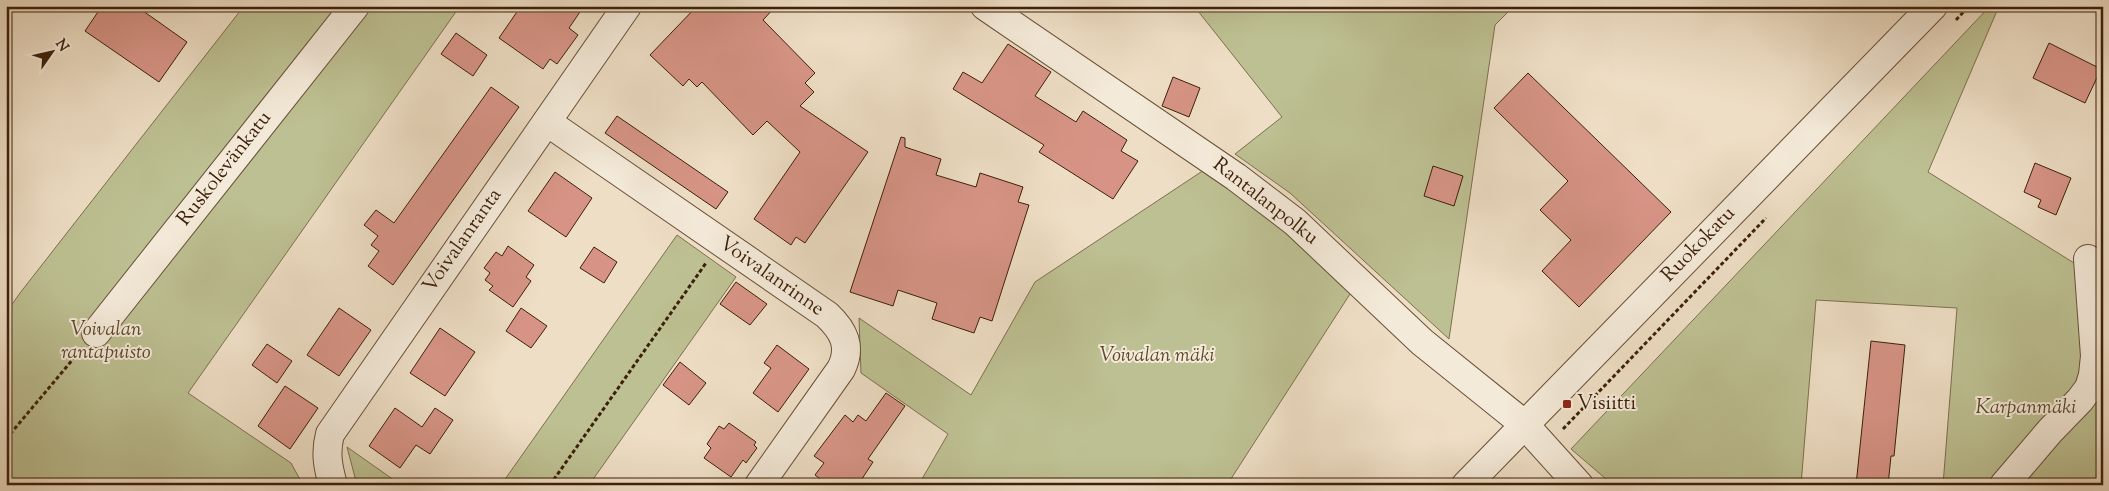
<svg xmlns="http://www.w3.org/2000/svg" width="2109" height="491" viewBox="0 0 2109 491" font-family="'Sorts Mill Goudy',serif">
	<rect width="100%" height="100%" fill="#eedec5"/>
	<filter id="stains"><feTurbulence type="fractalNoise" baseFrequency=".004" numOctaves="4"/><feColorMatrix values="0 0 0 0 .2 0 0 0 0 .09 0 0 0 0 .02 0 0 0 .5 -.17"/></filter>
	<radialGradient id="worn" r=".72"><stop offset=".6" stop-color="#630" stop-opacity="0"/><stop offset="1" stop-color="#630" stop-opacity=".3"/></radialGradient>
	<g fill="#bdc092" stroke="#7d704e">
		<polygon points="244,6 460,6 188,393 291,463 303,485 6,485 6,313 20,293"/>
		<polygon points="1194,6 1514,6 1495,25 1449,339 1290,193 1235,154 1282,117"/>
		<polygon points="1990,6 1999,6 1928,172 2103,281 2103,485 1943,485 1957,308 1816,300 1801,485 1613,485 1571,449"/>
		<polygon points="1207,168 1263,209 1309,251 1350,294 1227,485 927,485 922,479 948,434 861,373 859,318 971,395 1035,282"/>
		<polygon points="677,235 736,277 589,485 501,485"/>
		<polygon points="347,447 401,485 357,485"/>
	</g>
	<g fill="#d79486" stroke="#3d200a">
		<polygon points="102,6 136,6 187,42 159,82 85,31"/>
		<polygon points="521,6 584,6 569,28 578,35 557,64 550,59 543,69 499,38"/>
		<polygon points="697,6 776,6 763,20 815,73 805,83 814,92 800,106 868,152 805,243 796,237 791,245 754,219 800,152 767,121 753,135 702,82 697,87 689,79 683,86 650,55"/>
		<polygon points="456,33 487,55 473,76 441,54"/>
		<polygon points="2049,43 2101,69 2085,103 2033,78"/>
		<polygon points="1008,44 1051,72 1035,96 1076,122 1083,111 1127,140 1121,151 1138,161 1113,199 1039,152 1044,145 953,89 963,72 982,83"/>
		<polygon points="1528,73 1671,212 1579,307 1542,271 1571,240 1540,210 1568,181 1494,108"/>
		<polygon points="1173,77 1200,88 1189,117 1162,106"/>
		<polygon points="491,87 519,107 393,285 368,266 379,251 371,245 378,236 364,225 376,210 394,223"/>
		<polygon points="617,116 728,192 716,209 605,133"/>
		<polygon points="901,137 905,138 905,147 941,159 936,175 976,187 980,173 1023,187 1018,202 1029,205 992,321 980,317 974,333 932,319 937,303 898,290 893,306 850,292"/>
		<polygon points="2035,163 2071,178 2056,215 2038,207 2041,200 2024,192"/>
		<polygon points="1433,166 1463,176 1454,206 1424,196"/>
		<polygon points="555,172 592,198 566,237 528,211"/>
		<polygon points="508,246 534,265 526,277 531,281 513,307 489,290 493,286 485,280 490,273 484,268 496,252 502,256"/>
		<polygon points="594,247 617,262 604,283 580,268"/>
		<polygon points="736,282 767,304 750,325 720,304"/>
		<polygon points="339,308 371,330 339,376 307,355"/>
		<polygon points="521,308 547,326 531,348 506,331"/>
		<polygon points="440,328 475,352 445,396 410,373"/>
		<polygon points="1871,341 1905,345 1894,456 1891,456 1888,485 1856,485"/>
		<polygon points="267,344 292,361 277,383 252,365"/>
		<polygon points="777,345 809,369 778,412 753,393 771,368 764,363"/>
		<polygon points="680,362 706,383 689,405 663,385"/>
		<polygon points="285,386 318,408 290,449 258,426"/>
		<polygon points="886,393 905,406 868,459 873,462 858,485 828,485 815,475 824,463 814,456 845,415 853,422 858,415 866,421"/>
		<polygon points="395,408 422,427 435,408 453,420 430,454 416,445 400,468 369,446"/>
		<polygon points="729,423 756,442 754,445 757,448 746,463 743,460 731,477 704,458 711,448 707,444 719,426 724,429"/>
	</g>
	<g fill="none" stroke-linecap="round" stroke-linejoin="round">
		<defs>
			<g id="minor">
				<polyline points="985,6 1236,177 1295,222 1422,342 1524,424 1579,485"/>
				<path d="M547,122L827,315C844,331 852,347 841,369L759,485"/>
				<polyline points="96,333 355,6"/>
				<path d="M333,485C328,467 325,453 330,434L627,6"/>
				<polyline points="1466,485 1933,6"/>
				<polyline points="2004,485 2050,431 2080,400 2089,388 2093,375 2095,356 2088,259"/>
			</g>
		</defs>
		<use href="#minor" stroke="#695039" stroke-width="30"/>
		<g stroke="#3d200a" stroke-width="3" stroke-dasharray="4 2.5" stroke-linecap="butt">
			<polyline points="1956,20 1969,6"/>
			<polyline points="1563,429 1766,218"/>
			<polyline points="6,439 79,352"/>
			<polyline points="6,482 22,485"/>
			<polyline points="550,485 706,263"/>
		</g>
		<use href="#minor" stroke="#f4ead9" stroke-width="28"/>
	</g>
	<rect fill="#8f2418" stroke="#f4ead9" stroke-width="2" x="1562" y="399" width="10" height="10" rx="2.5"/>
	<g text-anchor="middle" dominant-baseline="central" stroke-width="4" stroke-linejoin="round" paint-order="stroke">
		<g font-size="20" fill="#3d200a" stroke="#f4ead9">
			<text transform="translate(225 169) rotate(-52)">Ruskolevänkatu</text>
			<text transform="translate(1265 202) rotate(38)">Rantalanpolku</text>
			<text transform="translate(463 241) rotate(-55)">Voivalanranta</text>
			<text transform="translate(1699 245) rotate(-46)">Ruokokatu</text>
			<text transform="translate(771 277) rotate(35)">Voivalanrinne</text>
		</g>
		<g font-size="20" font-style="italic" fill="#5d482c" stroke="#f4ead9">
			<text x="106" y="330">Voivalan<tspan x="106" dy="23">rantapuisto</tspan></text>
			<text x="1157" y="356">Voivalan mäki</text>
			<text x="2026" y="408">Karpanmäki</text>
		</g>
		<g font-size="20" fill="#3d200a" stroke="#f4ead9" text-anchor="start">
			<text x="1577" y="404">Visiitti</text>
		</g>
	</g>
	<rect width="2109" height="491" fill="none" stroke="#eedec5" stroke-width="25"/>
	<rect x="8" y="8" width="2094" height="476" fill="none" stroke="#3d200a" stroke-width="2.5"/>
	<rect x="12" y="12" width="2084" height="466" fill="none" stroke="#3d200a"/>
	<g transform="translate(52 52) rotate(56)" stroke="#f4ead9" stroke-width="4" paint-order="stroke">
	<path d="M0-4L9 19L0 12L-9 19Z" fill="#3d200a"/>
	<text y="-8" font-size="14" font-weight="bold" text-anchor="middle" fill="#3d200a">N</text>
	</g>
	<rect width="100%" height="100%" filter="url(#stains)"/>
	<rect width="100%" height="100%" fill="url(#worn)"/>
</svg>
